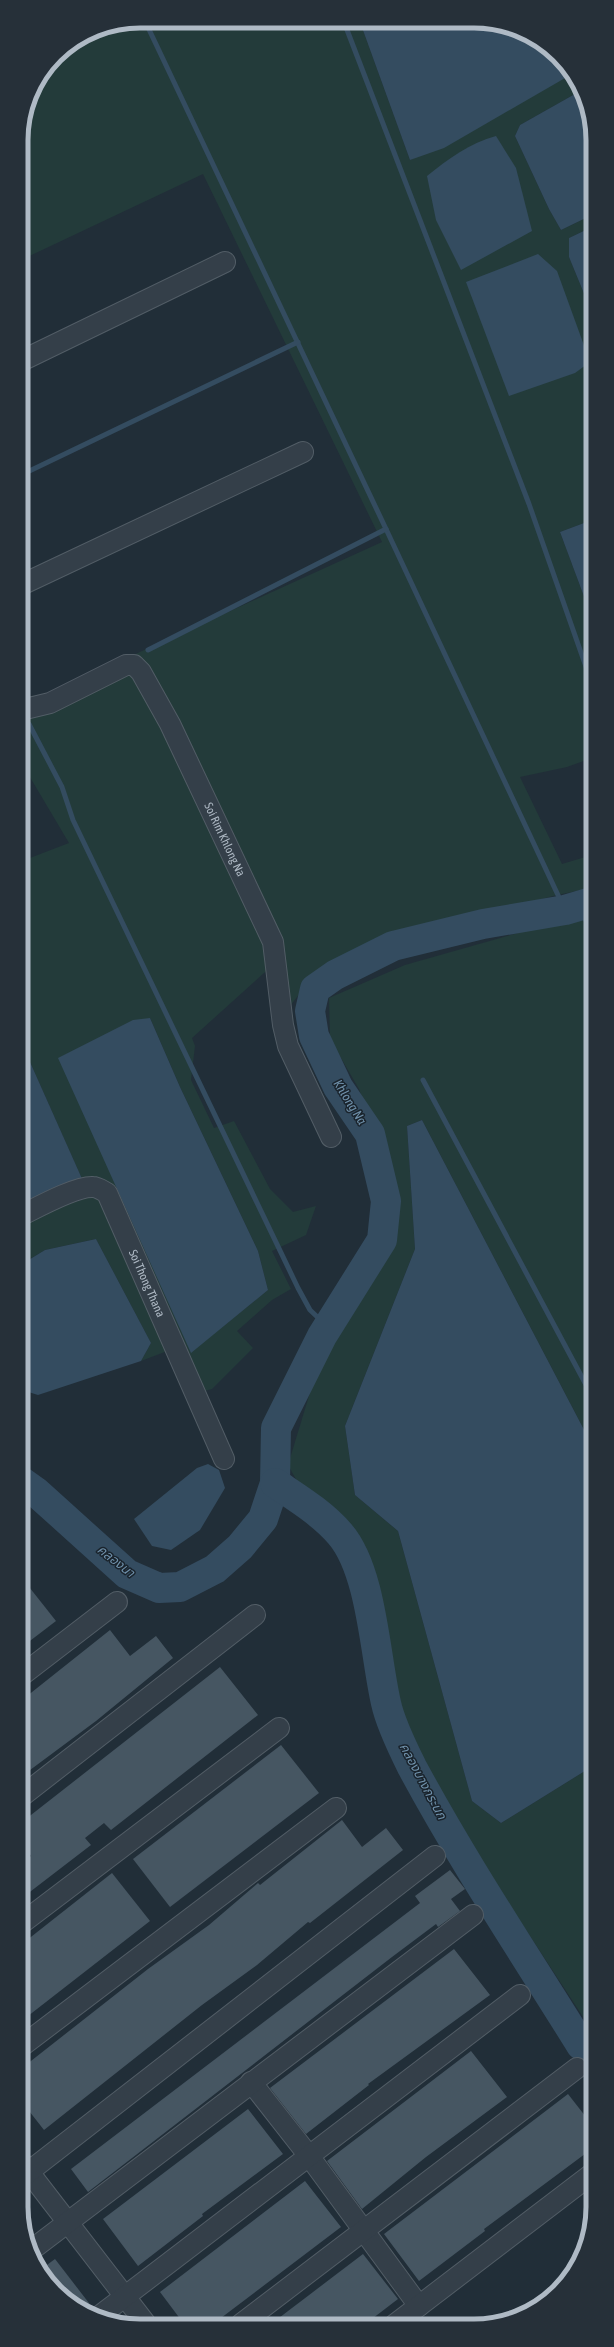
<svg xmlns="http://www.w3.org/2000/svg" width="614" height="2347" viewBox="0 0 614 2347" font-family="'Asap Condensed','Noto Sans Thai',sans-serif">
	<rect width="100%" height="100%" fill="#212e38"/>
	<g fill="#233b3a" fill-rule="evenodd">
		<path d="M140,21L360,22L410,160L572,74L582,90L520,125L515,136L549,209L561,230L592,215V227L569,238V257L592,313V520L560,532L592,618V758L567,767L520,777L562,864L592,855V888L557,895L373,944L325,969L304,988L290,1006L284,955L192,1038L195,1046L191,1080L214,1128L234,1121L270,1189L293,1212L316,1206L306,1235L272,1251L291,1289L272,1300L237,1331L253,1348L212,1389L190,1395L170,1350L141,1361L151,1343L96,1239L45,1250L22,1264V1223L50,1210L90,1197L22,1044V861L69,843L21,762V738L30,702L382,542L203,174L21,260V132L30,94L56,56L94,30ZM150,1018L180,1087L258,1251L268,1290L191,1352Z"/>
		<polygon points="592,912 592,1445 422,1120 407,1126 415,1249 345,1426 355,1495 398,1531 472,1801 501,1823 593,1766 593,2032 492,1878 410,1741 373,1608 360,1544 301,1488 288,1465 316,1373 381,1253 389,1175 359,1089 330,1039 329,998 405,965"/>
	</g>
	<g fill="#344c60">
		<polygon points="360,22 498,23 534,37 563,61 572,74 444,148 410,160"/>
		<polygon points="582,90 592,124 592,215 561,230 549,209 515,136 520,125"/>
		<path d="M496,136L516,168L532,231L461,270L436,220L427,176C448,159 470,143 496,136Z"/>
		<polygon points="592,227 592,313 569,257 569,238"/>
		<polygon points="538,254 557,271 590,362 575,373 509,396 466,282"/>
		<polygon points="592,520 592,618 560,532"/>
		<polygon points="150,1018 180,1087 258,1251 268,1290 191,1353 58,1058 133,1020"/>
		<polygon points="22,1044 83,1181 22,1208"/>
		<polygon points="422,1120 592,1445 593,1766 501,1823 472,1801 398,1531 355,1495 345,1426 415,1249 407,1126"/>
		<polygon points="96,1239 151,1343 141,1361 38,1395 22,1390 22,1264 45,1250"/>
		<polygon points="208,1464 219,1470 225,1488 200,1530 171,1550 152,1546 134,1519 197,1468"/>
	</g>
	<g fill="none" stroke-linecap="round" stroke-linejoin="round">
		<g stroke="#344c60" stroke-width="5">
			<polyline points="145,21 386,529 565,910"/>
			<polyline points="344,22 529,504 592,684"/>
			<polyline points="21,475 298,342"/>
			<polyline points="148,650 386,529"/>
			<polyline points="29,724 62,787 73,820 298,1288 310,1310 328,1327"/>
			<polyline points="579,906 592,933"/>
			<polyline points="423,1080 592,1396"/>
		</g>
		<g stroke="#344c60" stroke-width="30">
			<polyline points="22,1482 36,1492 127,1574 159,1588 180,1587 215,1569 240,1547 263,1519 275,1483 276,1428 322,1336 382,1240 386,1201 370,1134 338,1087 314,1036 310,1011 315,989 335,975 393,946 483,924 565,910 592,902"/>
			<path d="M275,1483C297,1498 322,1513 340,1534C372,1571 375,1656 386,1703C390,1722 403,1749 412,1767C463,1862 524,1953 581,2045L593,2054"/>
		</g>
	</g>
	<g fill="#465662">
		<polygon points="22,1578 56,1621 22,1647"/>
		<polygon points="110,1630 130,1656 156,1636 173,1658 96,1721 22,1776 22,1700"/>
		<polygon points="220,1667 258,1715 111,1830 104,1823 85,1838 91,1845 22,1898 22,1863 31,1856 22,1843 22,1822"/>
		<polygon points="281,1745 319,1793 170,1907 133,1859"/>
		<polygon points="342,1820 362,1847 386,1828 403,1850 310,1923 308,1922 257,1965 202,2005 44,2130 22,2102 22,2068 148,1969 209,1925 258,1883 260,1885"/>
		<polygon points="450,1870 465,1889 451,1899 460,1911 438,1927 436,1924 392,1957 88,2192 71,2169 420,1903 415,1896"/>
		<polygon points="112,1873 150,1921 28,2016 22,2008 22,1944"/>
		<polygon points="454,1949 490,1995 368,2084 369,2085 306,2134 270,2088"/>
		<polygon points="471,2051 507,2097 426,2157 362,2209 327,2161"/>
		<polygon points="568,2094 593,2126 593,2148 484,2229 485,2231 419,2281 384,2234"/>
		<polygon points="248,2109 283,2154 202,2214 203,2216 138,2266 103,2219"/>
		<polygon points="305,2181 341,2227 221,2318 226,2324 184,2324 160,2292"/>
		<polygon points="363,2254 398,2299 364,2325 271,2324"/>
		<polygon points="55,2259 92,2307 87,2313 80,2310 56,2291 40,2270"/>
	</g>
	<g fill="none" stroke-linecap="round" stroke-linejoin="round">
		<defs>
			<g id="minor">
				<polyline points="21,361 225,262"/>
				<polyline points="21,585 303,452"/>
				<path id="s1" d="M21,710L50,703L126,665H134L141,672L170,724L273,942L283,1025L288,1046L331,1137"/>
				<path id="s2" d="M22,1215C38,1207 76,1186 93,1187C98,1187 103,1191 107,1193L224,1459"/>
				<polyline points="22,1675 117,1602"/>
				<polyline points="22,1796 255,1615"/>
				<polyline points="22,1923 279,1728"/>
				<polyline points="22,2046 336,1808"/>
				<polyline points="251,2082 309,2156 419,2306"/>
				<polyline points="22,2163 146,2324"/>
				<polyline points="22,2177 435,1856"/>
				<polyline points="30,2251 473,1915"/>
				<polyline points="98,2317 520,1995"/>
				<polyline points="241,2324 577,2068"/>
				<polyline points="394,2325 593,2173"/>
			</g>
		</defs>
		<use href="#minor" stroke="#525d66" stroke-width="22"/>
		<use href="#minor" stroke="#343f49" stroke-width="20"/>
	</g>
	<g text-anchor="middle" dominant-baseline="central" stroke-width="3" stroke-linejoin="round" paint-order="stroke">
		<g font-size="12" fill="#afbac5" stroke="#1a242d">
			<text stroke="none"><textPath href="#s1" startOffset="320">Soi Rim Khlong Na</textPath></text>
			<text stroke="none"><textPath href="#s2" startOffset="191">Soi Thong Thana</textPath></text>
		</g>
		<g font-size="13" font-style="italic" fill="#6f90aa" stroke="#1a242d">
			<text transform="translate(350 1102) rotate(58)">Khlong Na</text>
			<text transform="translate(116 1561) rotate(38)">คลองนา</text>
			<text transform="translate(423 1781) rotate(62)">คลองบางกระนก</text>
		</g>
	</g>
	<path d="M0 0H614V2347H0ZM140 28H474A112 112 0 0 1 586 140V2207A112 112 0 0 1 474 2319H140A112 112 0 0 1 28 2207V140A112 112 0 0 1 140 28Z" fill="#263039" fill-rule="evenodd"/>
	<path fill="none" stroke="#afbac5" stroke-width="5" d="M140 28H474A112 112 0 0 1 586 140V2207A112 112 0 0 1 474 2319H140A112 112 0 0 1 28 2207V140A112 112 0 0 1 140 28Z"/>
</svg>
